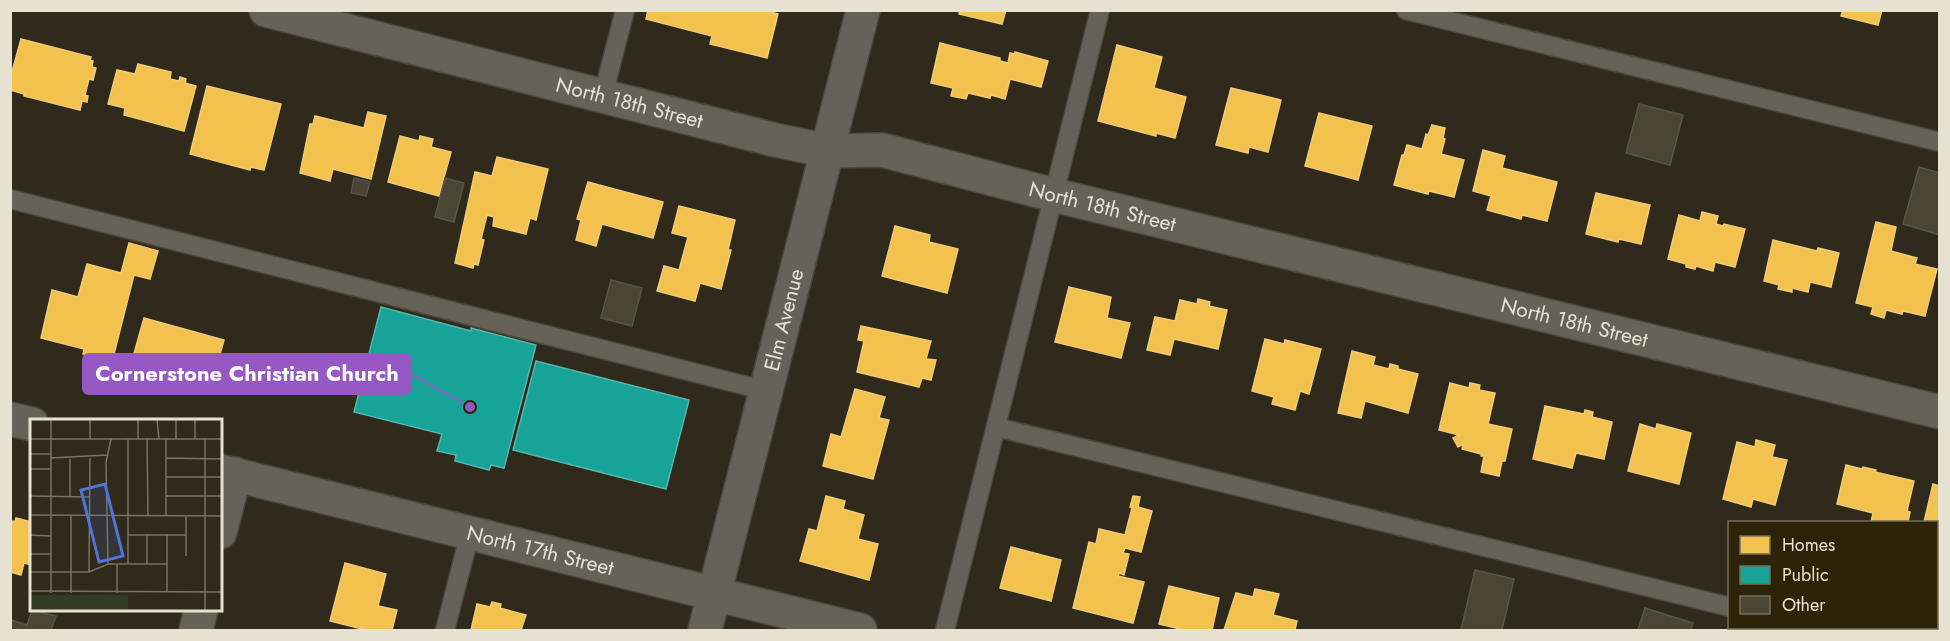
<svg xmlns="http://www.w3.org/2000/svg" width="1950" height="641" viewBox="0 0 1950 641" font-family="Jost,sans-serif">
	<rect width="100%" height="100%" fill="#2f2a1b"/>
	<g fill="#f2c14e" stroke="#efcb76" stroke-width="1.5">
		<polygon points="648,10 765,10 778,14 767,58 710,44 712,36 646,19"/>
		<polygon points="960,10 1006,10 1002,24 959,14"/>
		<polygon points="1843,10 1882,10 1878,25 1841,16"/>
		<polygon points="21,39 91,57 90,60 93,61 92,67 96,68 93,80 89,79 85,95 88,96 87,102 82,101 80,110 24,96 24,94 10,90 10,79"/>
		<polygon points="940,43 1000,58 1000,61 1008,63 1010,53 1015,54 1015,52 1048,61 1041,87 1010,79 1005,99 991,95 990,98 968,93 966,99 951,96 953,88 931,83"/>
		<polygon points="1117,45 1162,57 1154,88 1186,97 1175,138 1156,133 1156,136 1098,121"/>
		<polygon points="138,64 171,72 170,79 179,81 180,77 186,79 185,83 196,86 184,131 124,115 125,108 108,104 117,70 135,74"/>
		<polygon points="207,86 281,104 264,170 251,167 250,170 190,154"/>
		<polygon points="1231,88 1281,100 1268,152 1249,147 1248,153 1216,145"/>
		<polygon points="368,112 386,116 371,179 333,169 330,181 300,173 310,124 313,124 315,116 364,128"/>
		<polygon points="1319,113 1372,126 1358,180 1305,166"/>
		<polygon points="1432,125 1445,128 1443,138 1445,139 1441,154 1464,160 1454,197 1429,191 1428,194 1394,185 1402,155 1404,155 1407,145 1422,149 1426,134 1428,135"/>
		<polygon points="400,136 419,141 420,136 433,139 431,147 451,152 439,196 388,182"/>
		<polygon points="1483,150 1505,156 1502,168 1557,182 1547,221 1522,215 1521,219 1487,210 1491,196 1473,191"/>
		<polygon points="497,157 548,169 536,220 530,218 526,234 493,226 494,217 487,215 481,239 484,240 478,265 474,264 473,268 455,263 475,172 492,176"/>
		<polygon points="588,182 663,202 653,238 602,224 596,246 576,240 581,220 577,219"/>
		<polygon points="1596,193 1650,205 1641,244 1619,239 1618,242 1586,234"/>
		<polygon points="679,206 735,220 728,250 731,250 721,289 700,283 695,301 657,291 664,266 679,270 688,237 672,233"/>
		<polygon points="1702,212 1718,216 1716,224 1723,226 1724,224 1745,229 1735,267 1715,262 1713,271 1696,266 1695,269 1686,267 1686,264 1668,259 1679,215 1700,221"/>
		<polygon points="1876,222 1896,227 1891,251 1917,258 1915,264 1937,269 1925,316 1903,311 1902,314 1886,310 1884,318 1871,314 1873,307 1856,303"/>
		<polygon points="895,226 930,235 929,242 958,249 947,293 882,276"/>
		<polygon points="1773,240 1817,251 1818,248 1839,253 1831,287 1810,282 1808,292 1792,288 1792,292 1778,289 1779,285 1764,281"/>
		<polygon points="129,243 158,251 150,279 134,275 112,362 83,354 84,349 41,338 52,290 78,297 87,264 121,273"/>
		<polygon points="1069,287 1111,297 1107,318 1130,323 1121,358 1055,342"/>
		<polygon points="1198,299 1210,302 1209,306 1227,310 1218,349 1174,339 1170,355 1147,350 1155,317 1175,321 1180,300 1197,304"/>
		<polygon points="144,318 224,340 210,390 172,380 173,376 131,364"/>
		<polygon points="861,326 931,341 926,359 936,360 931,380 922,378 919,387 857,372 864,341 858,340"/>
		<polygon points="1265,339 1284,344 1285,340 1321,349 1309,394 1300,391 1295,410 1272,404 1274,397 1252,391"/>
		<polygon points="1352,351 1375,357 1373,365 1389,369 1390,364 1398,366 1398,369 1418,374 1408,413 1365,401 1361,418 1338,413"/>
		<polygon points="1450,383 1469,388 1470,383 1480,385 1479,390 1495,393 1488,424 1512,429 1505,461 1502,461 1499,476 1481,472 1484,456 1481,456 1481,454 1462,449 1463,444 1458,447 1453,438 1459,435 1439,430"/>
		<polygon points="855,389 885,397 879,418 889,420 873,479 823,466 831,434 841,437"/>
		<polygon points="1545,406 1584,414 1585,410 1593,412 1592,417 1612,422 1604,459 1576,453 1572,468 1533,459"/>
		<polygon points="1640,424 1656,429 1657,424 1691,433 1679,484 1628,471"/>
		<polygon points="1756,440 1775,445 1772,457 1787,460 1775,505 1753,499 1751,507 1723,499 1737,442 1755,447"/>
		<polygon points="1846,465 1862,469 1863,467 1876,470 1875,472 1914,481 1907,511 1910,512 1908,522 1871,522 1873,513 1837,504"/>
		<polygon points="1933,484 1940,486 1940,614 1936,625 1936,522 1924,522"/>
		<polygon points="826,496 845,501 843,509 864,515 858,539 878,544 869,580 800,561 809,529 817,531"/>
		<polygon points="1133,496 1140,497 1138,507 1152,511 1141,552 1125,548 1123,553 1129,554 1124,575 1119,573 1118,576 1144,582 1133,623 1073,608 1089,542 1096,544 1099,529 1125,535 1132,508 1130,507"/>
		<polygon points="16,518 32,522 32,565 24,563 21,575 10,572 10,532 13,521 15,522"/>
		<polygon points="1011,547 1061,560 1051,601 1000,588"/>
		<polygon points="345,563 386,574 378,606 397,610 392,630 366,630 330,621"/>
		<polygon points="1169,586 1219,598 1212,630 1184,630 1159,624"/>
		<polygon points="1255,589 1279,594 1273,615 1297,621 1295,630 1224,630 1236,593 1253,597"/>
		<polygon points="492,602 501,604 500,608 526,615 521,630 471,630 477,604 490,607"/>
	</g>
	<g fill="#17a398" stroke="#55b6a9" stroke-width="1.5">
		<polygon points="381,307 471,331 471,328 536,345 504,468 491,465 489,470 455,461 456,455 437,451 442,434 354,412"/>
		<polygon points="536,361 689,400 666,489 513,450"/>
	</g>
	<g fill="#4a4535" stroke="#585448" stroke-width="1.5">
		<polygon points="1639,104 1683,115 1670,165 1626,153"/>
		<polygon points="1919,167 1940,173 1940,235 1903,224"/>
		<polygon points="354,178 370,182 366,196 351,193"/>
		<polygon points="445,178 464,183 454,222 435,217"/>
		<polygon points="611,280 642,288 632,326 601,318"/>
		<polygon points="1475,570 1514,579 1502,630 1461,630"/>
		<polygon points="1645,608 1693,623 1691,630 1638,630"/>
		<polygon points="32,610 56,616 51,630 10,630 11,620 27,625"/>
	</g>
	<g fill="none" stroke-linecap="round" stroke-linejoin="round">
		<defs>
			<g id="service">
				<polyline points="1406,10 1940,142"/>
				<polyline points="603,95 625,10"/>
				<polyline points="10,199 767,391"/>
				<polyline points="996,427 1730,607"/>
				<polyline points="1815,628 1827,630"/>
				<polyline points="445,630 470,533"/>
				<polyline points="945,630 1100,10"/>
			</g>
			<g id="minor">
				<path id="s1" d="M266,10L775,140L828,151L882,150L1054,195L1940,412"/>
				<polyline points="10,419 32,424"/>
				<path id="s2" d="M220,471L860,630"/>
				<polyline points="220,532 235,474"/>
				<polyline points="196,630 201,610"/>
			</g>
			<g id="tertiary">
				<path id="s3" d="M705,630L863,10"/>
			</g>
		</defs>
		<use href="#service" stroke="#4c473c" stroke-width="21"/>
		<use href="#minor" stroke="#4c473c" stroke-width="36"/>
		<use href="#tertiary" stroke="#4c473c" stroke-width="36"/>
		<use href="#service" stroke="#666257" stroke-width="18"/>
		<use href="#minor" stroke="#666257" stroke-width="33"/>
		<use href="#tertiary" stroke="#666257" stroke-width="33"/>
	</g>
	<g text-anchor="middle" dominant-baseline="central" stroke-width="6" stroke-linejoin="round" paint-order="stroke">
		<g font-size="21" fill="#e7e1d2" stroke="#2d2309">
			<text stroke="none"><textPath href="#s1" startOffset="375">North 18th Street</textPath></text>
			<text stroke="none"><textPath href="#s1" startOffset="861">North 18th Street</textPath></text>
			<text stroke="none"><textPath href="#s3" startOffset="320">Elm Avenue</textPath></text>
			<text stroke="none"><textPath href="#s1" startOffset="1347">North 18th Street</textPath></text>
			<text stroke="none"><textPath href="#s2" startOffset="330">North 17th Street</textPath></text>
		</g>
	</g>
	<g transform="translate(30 419)">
		<rect width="192" height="192" fill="#2f2a1b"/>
		<path d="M0,176H98V192H0Z" fill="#323b24"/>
		<path fill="none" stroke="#797364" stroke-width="1.5" d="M0,0H40M108,0V20M127,0L129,20M165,0V20M0,20H192M60,20V0M98,20V145M117,20L118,97M136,20V97M146,20V0M175,20V192M0,35H21M21,39L77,36M136,39L192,40M40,40V78M0,50H21M136,58H192M0,77L59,78M136,77H192M0,96L192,97M156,97V137M0,116L21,117M98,116H156M0,135H21M78,145L76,43L81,20M87,145V174M117,145V116M0,153H59L78,145H137M59,153L60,39M0,172L192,173M137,173V116M21,174V0M41,174V96"/>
		<path fill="#5073d6" fill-opacity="0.15" stroke="#5073d6" stroke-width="3" d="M75,65L93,137L69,143L51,71Z"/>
		<rect width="192" height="192" fill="none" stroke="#e7e1d2" stroke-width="3"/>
	</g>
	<path fill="none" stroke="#9659c4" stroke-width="2" d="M470 407L411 374"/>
	<circle fill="#9659c4" stroke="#2d2309" stroke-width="2" cx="470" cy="407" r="6"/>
	<rect fill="#9659c4" stroke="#9659c4" stroke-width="2" x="83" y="354" width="328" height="40" rx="6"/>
	<g font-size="22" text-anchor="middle" font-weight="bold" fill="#fff">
		<text x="247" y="381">Cornerstone Christian Church</text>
	</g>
	<rect width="1950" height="641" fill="none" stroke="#e7e1d2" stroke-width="24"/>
	<rect x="1728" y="521" width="210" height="108" fill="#2d2309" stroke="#776f59" stroke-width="1.5"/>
	<rect x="1740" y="536" width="30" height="18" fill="#f2c14e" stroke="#776f59" stroke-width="1.5"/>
	<text x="1782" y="551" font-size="18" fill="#e7e1d2">Homes</text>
	<rect x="1740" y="566" width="30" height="18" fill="#17a398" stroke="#776f59" stroke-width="1.5"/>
	<text x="1782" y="581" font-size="18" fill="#e7e1d2">Public</text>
	<rect x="1740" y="596" width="30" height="18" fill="#4a4535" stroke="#776f59" stroke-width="1.5"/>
	<text x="1782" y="611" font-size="18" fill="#e7e1d2">Other</text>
</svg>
